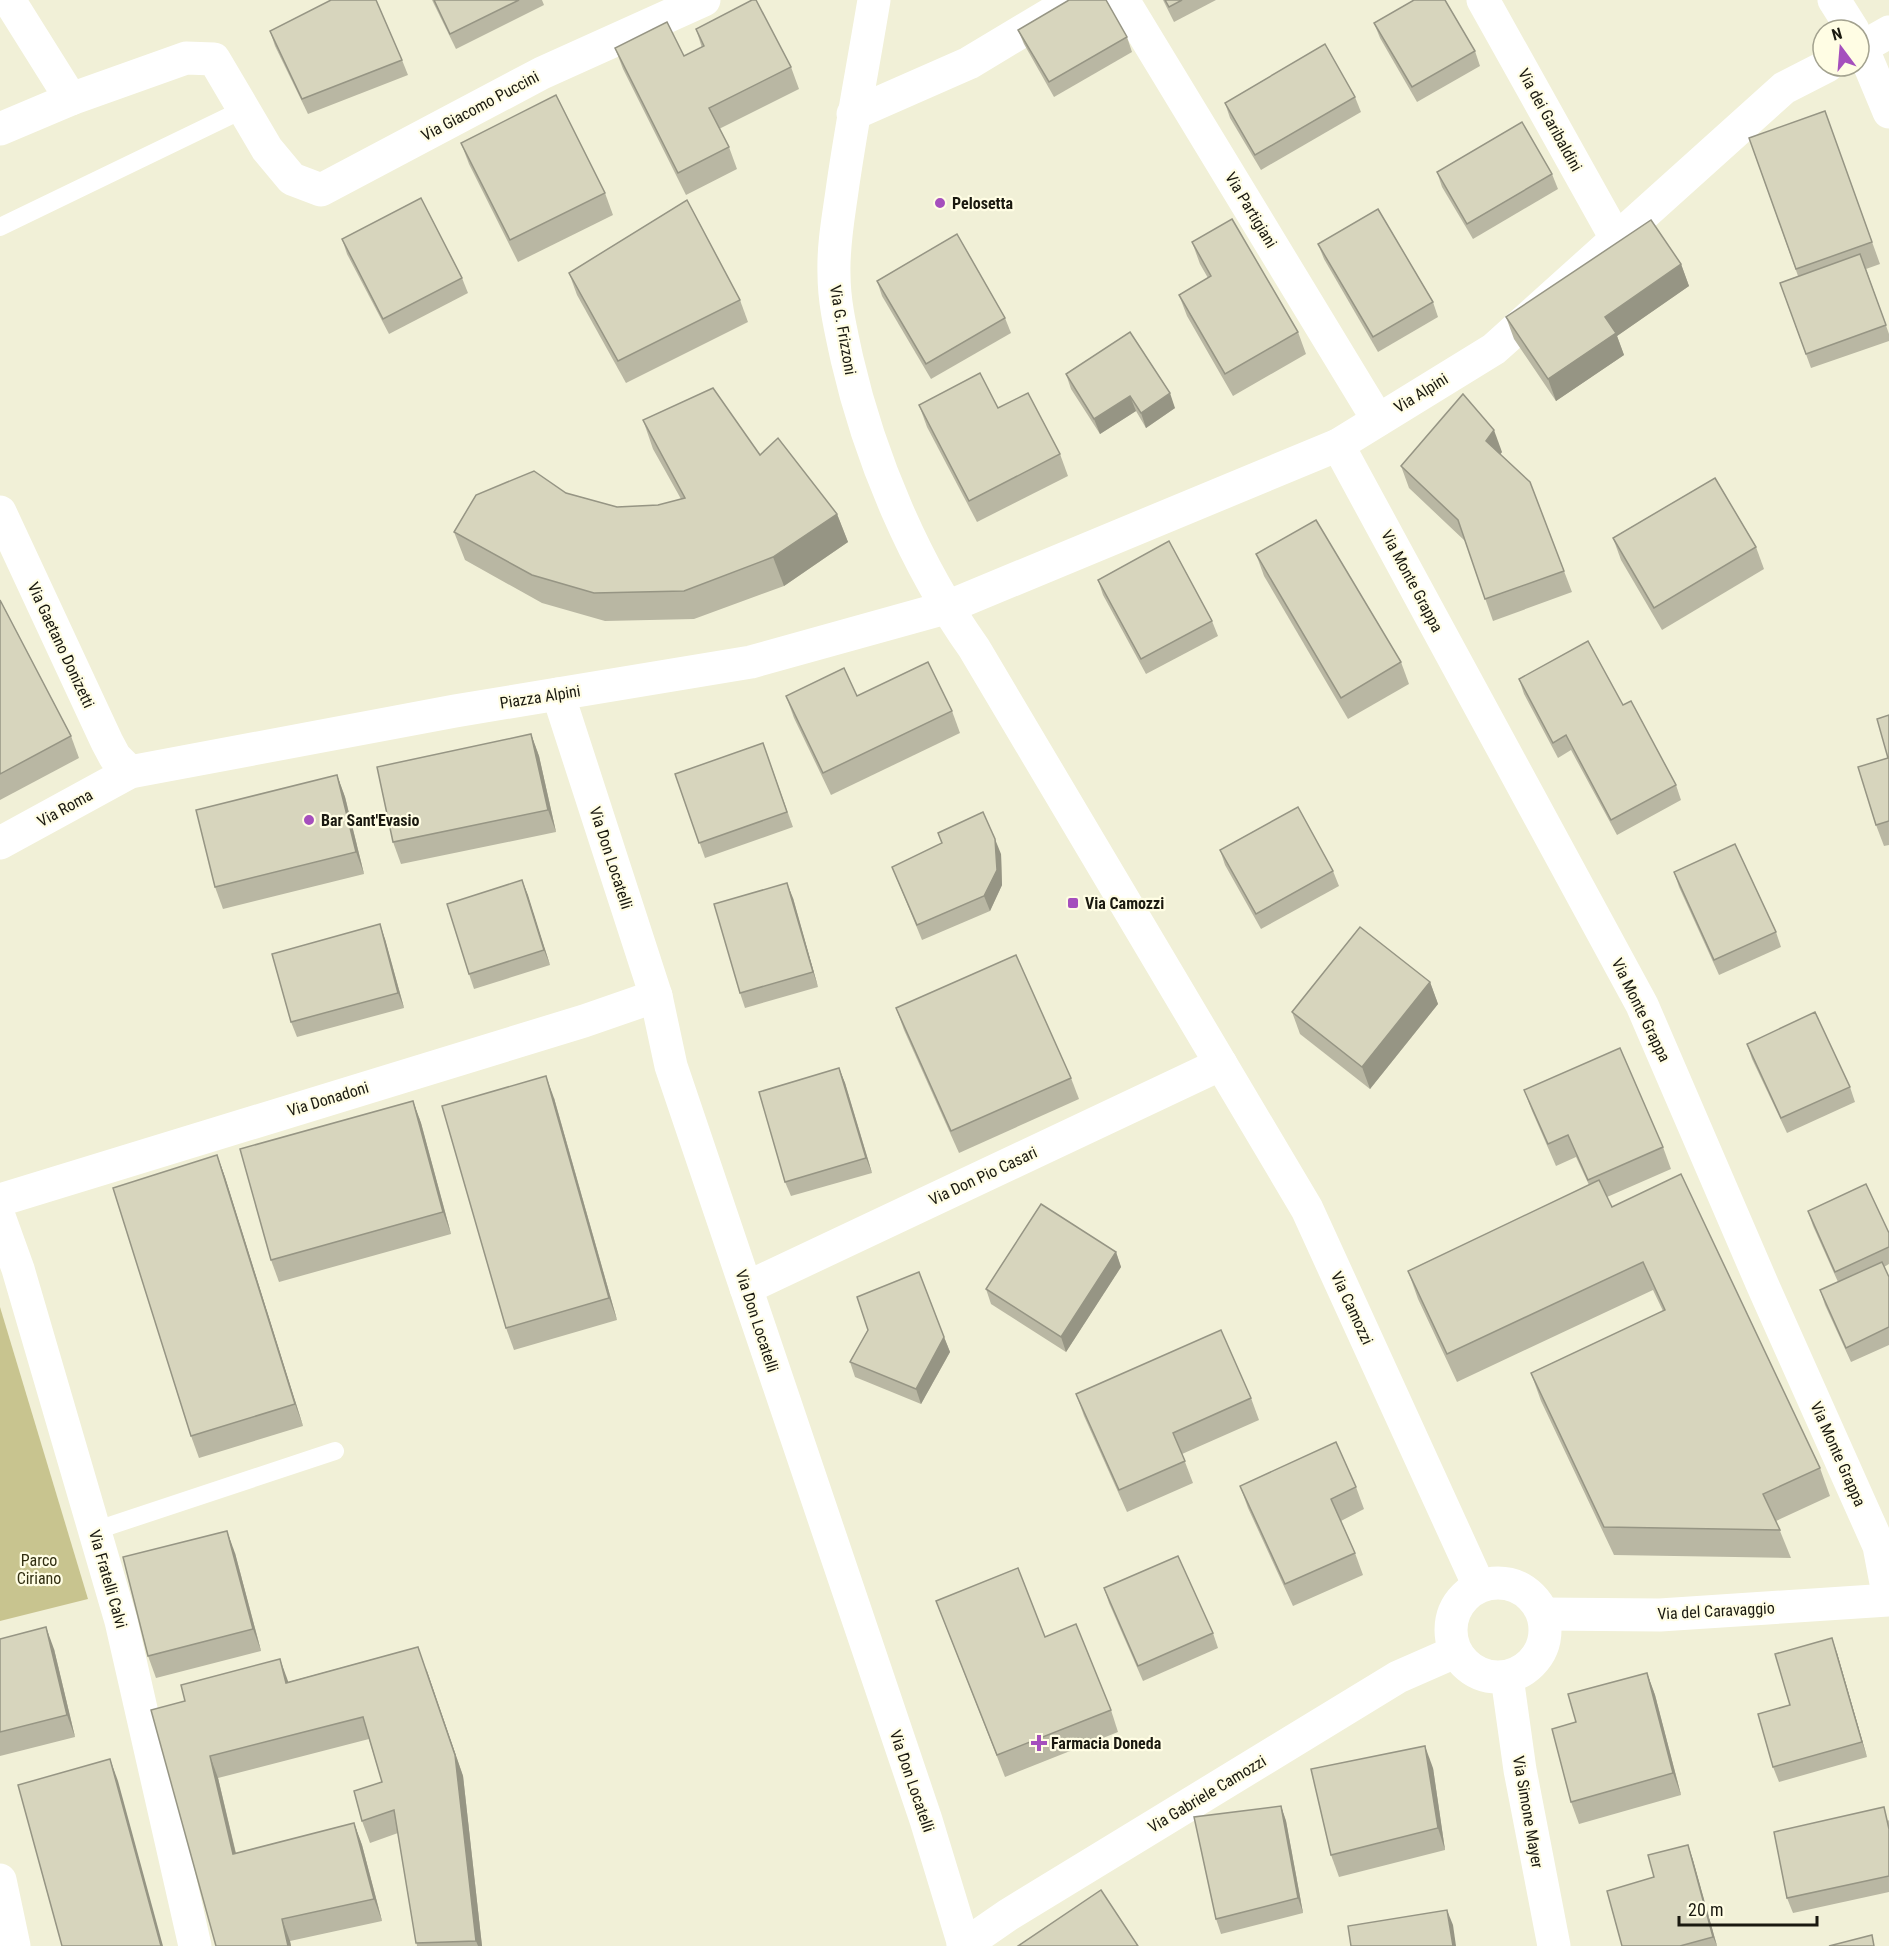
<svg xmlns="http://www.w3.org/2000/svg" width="1889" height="1946" viewBox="0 0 1889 1946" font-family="'Roboto Condensed',sans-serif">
	<rect width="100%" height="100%" fill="#f1f0d7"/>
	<polygon fill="#c8c48f" points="0,1307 88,1599 0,1621"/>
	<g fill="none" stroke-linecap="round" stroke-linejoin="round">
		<g stroke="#fff" stroke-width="18">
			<polyline points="0,227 244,109"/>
			<polyline points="94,1531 335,1451"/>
		</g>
		<g stroke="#fff" stroke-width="33">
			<polyline points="9,0 71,99"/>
			<path d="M874,0C864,61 852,122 843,184C839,214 833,243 834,274C834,303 841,331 847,359C870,459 915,565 974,648L1307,1209L1479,1586"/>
			<polyline points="1123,0 1378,420"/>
			<polyline points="1483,0 1617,240"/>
			<polyline points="1834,0 1853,30"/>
			<polyline points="1859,40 1889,112"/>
			<polyline points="1859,49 1889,32"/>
			<polyline points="853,114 969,63 1074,0"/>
			<polyline points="0,129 71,99 186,58 214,59 267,149 292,179 321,190 542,73 704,0"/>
			<polyline points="1338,445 1642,1005 1763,1286 1879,1546 1889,1599"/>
			<polyline points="0,512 107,742 115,757 130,772"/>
			<polyline points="558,694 656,996 671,1066 926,1820 964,1945"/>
			<polyline points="0,843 130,772 455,711 751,662 945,608 1338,445 1494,349 1784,88 1827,66"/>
			<polyline points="0,1200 584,1021 656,996"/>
			<polyline points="0,1219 18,1269 121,1621 195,1946"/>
			<polyline points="746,1288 1221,1064"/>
			<circle cx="1498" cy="1630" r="47"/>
			<polyline points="1543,1614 1660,1615 1889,1600"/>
			<polyline points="1507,1677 1520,1770 1554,1946"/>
			<polyline points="0,1880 14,1946"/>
			<polyline points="963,1946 1008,1915 1398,1677 1455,1652"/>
		</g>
	</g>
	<g fill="#b9b7a3">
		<polygon points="432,0 542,0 544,5 456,49"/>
		<polygon points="1163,0 1216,0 1174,22"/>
		<polygon points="1374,23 1475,51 1480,66 1417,102 1380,38"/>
		<polygon points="696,29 791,67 799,89 719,129 729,147 737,169 686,195 623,69 615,48 684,56 702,48"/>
		<polygon points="1018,30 1127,37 1132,52 1054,97 1024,44"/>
		<polygon points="270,31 402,60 408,75 308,114 275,46"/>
		<polygon points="1355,97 1361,112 1261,170 1230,118 1225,103"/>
		<polygon points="1825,111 1880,264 1866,269 1889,334 1889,341 1811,368 1780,283 1798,276 1749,138"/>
		<polygon points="461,143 605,193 613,215 518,262 469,164"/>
		<polygon points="1437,172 1552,174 1558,189 1473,239 1442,187"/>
		<polygon points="342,239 462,278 468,293 389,334 347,254"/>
		<polygon points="1192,242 1298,332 1306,354 1233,396 1187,316 1179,295 1208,278 1200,264"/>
		<polygon points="1318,244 1433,302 1438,317 1378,352 1324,259"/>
		<polygon points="1681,264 1689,286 1617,336 1624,355 1556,401 1514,339 1506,317"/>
		<polygon points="569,273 740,300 748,322 626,383 577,295"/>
		<polygon points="877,281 1005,318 1011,333 931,379 882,296"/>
		<polygon points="1066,374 1175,408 1146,428 1136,411 1100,434 1071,389"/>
		<polygon points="919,405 998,408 1060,454 1068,476 977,522 927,427"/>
		<polygon points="643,420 760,455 837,514 848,542 784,586 694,619 605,621 542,603 465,560 454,532 566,493 617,507 658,505 681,499 653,449"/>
		<polygon points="1502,452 1500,454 1530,482 1572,592 1493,621 1465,541 1409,488 1401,466"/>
		<polygon points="1613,538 1756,547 1764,569 1662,630 1621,560"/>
		<polygon points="1256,554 1401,662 1409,684 1348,719 1264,576"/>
		<polygon points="1098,580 1212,621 1218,636 1146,674 1103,595"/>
		<polygon points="0,600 71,736 79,758 0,800"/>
		<polygon points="1519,679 1676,785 1681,800 1617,835 1571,750 1558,758 1524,694"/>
		<polygon points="786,696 857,696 952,711 960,733 831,795 794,718"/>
		<polygon points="1889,715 1889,845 1884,846 1876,825 1888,758"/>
		<polygon points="531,734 539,756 556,832 401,864 393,842"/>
		<polygon points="763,743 793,827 705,858 675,774"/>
		<polygon points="337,775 345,797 364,874 223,909 215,887"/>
		<polygon points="1220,850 1333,871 1339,886 1261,929 1225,865"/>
		<polygon points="1001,854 1002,885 990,911 922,940 892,867"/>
		<polygon points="1674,872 1776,932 1781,947 1719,975 1679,887"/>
		<polygon points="522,880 550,965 474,989 469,974"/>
		<polygon points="793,898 818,987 745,1008 740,993"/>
		<polygon points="385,939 404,1008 297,1037 291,1022"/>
		<polygon points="1430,982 1438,1004 1370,1089 1300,1034 1292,1012"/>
		<polygon points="896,1008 1071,1078 1079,1099 959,1153 904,1030"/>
		<polygon points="1747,1044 1850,1087 1855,1102 1787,1133 1752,1059"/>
		<polygon points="839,1068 845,1083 872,1173 791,1196 785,1182"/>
		<polygon points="1524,1090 1663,1147 1671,1169 1607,1197 1612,1207 1820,1468 1830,1496 1776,1521 1791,1558 1614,1555 1541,1401 1531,1373 1663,1311 1653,1290 1457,1382 1418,1299 1408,1271 1589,1185 1576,1157 1556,1166 1532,1111"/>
		<polygon points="554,1098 617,1320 514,1350 506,1328"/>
		<polygon points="413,1101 421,1123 451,1234 279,1282 271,1260"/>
		<polygon points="217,1155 225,1177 303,1426 199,1458 191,1436"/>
		<polygon points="1808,1211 1889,1233 1889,1264 1884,1267 1889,1277 1889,1345 1851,1362 1825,1305 1820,1290 1838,1282 1813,1226"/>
		<polygon points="1116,1252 1121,1267 1066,1352 991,1304 986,1289"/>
		<polygon points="868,1330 944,1337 950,1352 921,1404 855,1377 850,1362"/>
		<polygon points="1076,1394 1251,1398 1259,1420 1182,1454 1193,1483 1127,1512 1084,1416"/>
		<polygon points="1240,1486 1356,1487 1364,1509 1341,1521 1355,1553 1363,1575 1293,1606 1248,1508"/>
		<polygon points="235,1553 261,1651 156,1678 148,1656"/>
		<polygon points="1104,1588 1213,1633 1218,1648 1143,1681 1109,1603"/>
		<polygon points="936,1601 1045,1637 1111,1710 1118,1732 1005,1777"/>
		<polygon points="0,1639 54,1649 75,1737 0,1756"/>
		<polygon points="418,1647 463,1776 482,1946 417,1946 398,1833 370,1843 362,1821 382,1782 369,1739 218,1778 236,1853 354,1823 362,1845 382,1921 290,1941 291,1946 216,1946 185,1701 288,1682"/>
		<polygon points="1837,1653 1867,1757 1779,1782 1773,1767 1790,1705"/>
		<polygon points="1647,1673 1655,1695 1681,1795 1579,1824 1571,1802 1576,1722"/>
		<polygon points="1433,1768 1445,1850 1339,1877 1331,1855"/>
		<polygon points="1281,1806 1286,1821 1303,1913 1221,1934 1216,1919"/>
		<polygon points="1889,1820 1889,1892 1793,1913 1787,1898"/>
		<polygon points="1688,1845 1693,1860 1717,1946 1622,1946 1654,1877"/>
	</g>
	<g fill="#969584">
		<polygon points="1681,264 1689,286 1617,336 1624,355 1556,401 1548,379 1605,317"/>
		<polygon points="1170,393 1175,408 1146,428 1141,413"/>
		<polygon points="1130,396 1136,411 1100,434 1094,419"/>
		<polygon points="1494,430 1502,452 1494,463 1486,441"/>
		<polygon points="837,514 848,542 784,586 773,557"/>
		<polygon points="531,734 539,756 556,832 548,810"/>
		<polygon points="337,775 345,797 364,874 356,852"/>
		<polygon points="995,839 1001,854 1002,885 990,911 984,896"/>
		<polygon points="522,880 528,895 550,965 544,950"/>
		<polygon points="787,883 793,898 818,987 813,972"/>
		<polygon points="380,924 385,939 404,1008 398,993"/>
		<polygon points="1430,982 1438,1004 1370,1089 1362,1067"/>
		<polygon points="839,1068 845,1083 872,1173 866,1158"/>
		<polygon points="546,1076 554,1098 617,1320 609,1298"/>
		<polygon points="413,1101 421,1123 451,1234 443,1212"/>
		<polygon points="217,1155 225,1177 303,1426 295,1404"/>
		<polygon points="1116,1252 1121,1267 1066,1352 1061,1337"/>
		<polygon points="944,1337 950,1352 921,1404 916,1389"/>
		<polygon points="227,1531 235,1553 261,1651 253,1629"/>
		<polygon points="46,1627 54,1649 75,1737 67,1715"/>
		<polygon points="1832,1638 1837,1653 1867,1757 1862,1742"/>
		<polygon points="280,1659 288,1681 294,1705 286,1683"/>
		<polygon points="426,1668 463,1776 482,1946 478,1946 476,1941"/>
		<polygon points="1647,1673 1655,1695 1681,1795 1673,1773"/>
		<polygon points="1425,1746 1433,1768 1445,1850 1438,1828"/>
		<polygon points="210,1756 218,1778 241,1876 233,1854"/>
		<polygon points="110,1759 118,1781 163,1946 161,1946"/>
		<polygon points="1281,1806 1286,1821 1303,1913 1298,1898"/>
		<polygon points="354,1823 362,1845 382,1921 374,1899"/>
		<polygon points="1688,1845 1693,1860 1717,1946 1713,1937"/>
		<polygon points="1447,1910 1453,1925 1456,1946 1453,1946"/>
		<polygon points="282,1919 290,1941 291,1946 288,1946"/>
	</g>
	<g fill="#d7d5bd" stroke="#969584" stroke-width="1.5">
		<polygon points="331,0 376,0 402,60 302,99 270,31"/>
		<polygon points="434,0 519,0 450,34"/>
		<polygon points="752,0 756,0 791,67 709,108 729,147 678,173 615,48 667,22 684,56 704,46 696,29"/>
		<polygon points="1069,0 1106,0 1127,37 1049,82 1018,30"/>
		<polygon points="1165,0 1182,0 1169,7"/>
		<polygon points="1414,0 1445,0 1475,51 1412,87 1374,23"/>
		<polygon points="1325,44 1355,97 1255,155 1225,103"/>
		<polygon points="556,95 605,193 510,240 461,143"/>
		<polygon points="1825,111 1872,242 1796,269 1749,138"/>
		<polygon points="1522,122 1552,174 1467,224 1437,172"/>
		<polygon points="421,198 462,278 383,319 342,239"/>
		<polygon points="687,200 740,300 618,361 569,273"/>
		<polygon points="1378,209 1433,302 1373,337 1318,244"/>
		<polygon points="1232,219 1298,332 1225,374 1179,295 1211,276 1192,242"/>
		<polygon points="1651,220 1681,264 1605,317 1616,333 1548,379 1506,317"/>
		<polygon points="957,234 1005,318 926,364 877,281"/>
		<polygon points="1860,254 1886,325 1806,354 1780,283"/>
		<polygon points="1130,332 1170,393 1141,413 1130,396 1094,419 1066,374"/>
		<polygon points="980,373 998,408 1028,393 1060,454 969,501 919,405"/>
		<polygon points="713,388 760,455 778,438 837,514 773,557 684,591 594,593 532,575 454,532 476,495 534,471 566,493 617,507 658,505 685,498 643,420"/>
		<polygon points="1463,394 1494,430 1486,441 1530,482 1564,571 1485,599 1458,520 1401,466"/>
		<polygon points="1715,478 1756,547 1654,608 1613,538"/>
		<polygon points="1316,520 1401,662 1341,698 1256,554"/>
		<polygon points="1169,541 1212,621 1141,659 1098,580"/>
		<polygon points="0,600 71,736 0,774"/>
		<polygon points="1588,641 1623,705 1631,701 1676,785 1611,820 1566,735 1553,743 1519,679"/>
		<polygon points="928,662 952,711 823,773 786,696 844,668 857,696"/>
		<polygon points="1889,715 1889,821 1876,825 1858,767 1888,758 1877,719"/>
		<polygon points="531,734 548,810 393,842 377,767"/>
		<polygon points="763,743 787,812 699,843 675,774"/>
		<polygon points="337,775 356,852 215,887 196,810"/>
		<polygon points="1298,807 1333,871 1256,914 1220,850"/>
		<polygon points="983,812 995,839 997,870 984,896 917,925 892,867 942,843 938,833"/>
		<polygon points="1735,844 1776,932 1714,960 1674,872"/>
		<polygon points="522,880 544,950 469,974 447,904"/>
		<polygon points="787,883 813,972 740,993 714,904"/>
		<polygon points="380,924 398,993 291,1022 272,954"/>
		<polygon points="1360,927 1430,982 1362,1067 1292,1012"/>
		<polygon points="1016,955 1071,1078 951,1131 896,1008"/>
		<polygon points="1815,1012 1850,1087 1781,1118 1747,1044"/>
		<polygon points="1620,1048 1663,1147 1588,1180 1568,1135 1548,1144 1524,1090"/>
		<polygon points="839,1068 866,1158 785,1182 759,1092"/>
		<polygon points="546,1076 609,1298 506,1328 442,1106"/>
		<polygon points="413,1101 443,1212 271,1260 240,1149"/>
		<polygon points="217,1155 295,1404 191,1436 113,1188"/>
		<polygon points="1681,1174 1820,1468 1763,1494 1780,1530 1604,1527 1531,1373 1665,1310 1643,1262 1447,1354 1408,1271 1599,1180 1612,1207"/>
		<polygon points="1866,1184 1889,1233 1889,1247 1835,1272 1808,1211"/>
		<polygon points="1041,1204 1116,1252 1061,1337 986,1289"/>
		<polygon points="1882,1262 1889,1277 1889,1327 1846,1348 1820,1290"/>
		<polygon points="919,1272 944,1337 916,1389 850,1362 868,1330 857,1297"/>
		<polygon points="1221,1330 1251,1398 1173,1433 1185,1461 1119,1490 1076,1394"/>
		<polygon points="1336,1442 1356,1487 1331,1499 1355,1553 1285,1584 1240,1486"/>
		<polygon points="227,1531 253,1629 148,1656 123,1557"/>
		<polygon points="1178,1556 1213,1633 1138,1666 1104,1588"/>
		<polygon points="1018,1568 1045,1637 1076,1624 1111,1710 997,1755 936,1601"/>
		<polygon points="46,1627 67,1715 0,1732 0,1639"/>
		<polygon points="1832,1638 1862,1742 1773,1767 1758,1714 1790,1705 1775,1654"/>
		<polygon points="418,1647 455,1755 476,1941 416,1943 394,1810 362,1821 354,1791 382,1782 363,1717 210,1756 233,1854 354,1823 374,1899 282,1919 288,1946 216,1946 151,1710 185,1701 181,1685 280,1659 286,1683"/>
		<polygon points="1647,1673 1673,1773 1571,1802 1552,1729 1576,1722 1568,1694"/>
		<polygon points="1425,1746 1438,1828 1331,1855 1311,1769"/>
		<polygon points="110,1759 161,1946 62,1946 18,1785"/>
		<polygon points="1281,1806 1298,1898 1216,1919 1194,1817"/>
		<polygon points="1884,1807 1889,1829 1889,1876 1787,1898 1774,1832"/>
		<polygon points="1688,1845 1713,1937 1680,1946 1622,1946 1607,1891 1654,1877 1648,1855"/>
		<polygon points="1101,1890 1138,1946 1018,1946"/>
		<polygon points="1447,1910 1453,1946 1351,1946 1348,1926"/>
		<polygon points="1872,1935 1874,1946 1829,1946"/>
	</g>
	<g fill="#a54fbd" stroke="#fffde4" stroke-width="2">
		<circle cx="940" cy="203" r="6"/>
		<circle cx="309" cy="820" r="6"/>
		<rect x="1067" y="897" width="12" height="12" rx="3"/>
		<path d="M1036 1734h6v6h6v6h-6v6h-6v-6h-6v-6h6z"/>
	</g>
	<g text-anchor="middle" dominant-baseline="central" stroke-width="4.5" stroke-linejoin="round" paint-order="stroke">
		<g font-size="16" fill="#1a1910" stroke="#fffde4">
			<text transform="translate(480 106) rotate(-28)">Via Giacomo Puccini</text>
			<text transform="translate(1550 120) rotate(61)">Via dei Garibaldini</text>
			<text transform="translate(1251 210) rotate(59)">Via Partigiani</text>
			<text transform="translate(843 330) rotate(80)">Via G. Frizzoni</text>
			<text transform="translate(1421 393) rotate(-32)">Via Alpini</text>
			<text transform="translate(1412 581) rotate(62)">Via Monte Grappa</text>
			<text transform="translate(61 645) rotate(65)">Via Gaetano Donizetti</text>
			<text transform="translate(540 697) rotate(-9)">Piazza Alpini</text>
			<text transform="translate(65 808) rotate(-29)">Via Roma</text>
			<text transform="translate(611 858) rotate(72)">Via Don Locatelli</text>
			<text transform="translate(1641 1010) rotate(64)">Via Monte Grappa</text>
			<text transform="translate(328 1099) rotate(-17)">Via Donadoni</text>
			<text transform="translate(983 1176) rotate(-25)">Via Don Pio Casari</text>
			<text transform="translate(1352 1308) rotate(65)">Via Camozzi</text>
			<text transform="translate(757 1321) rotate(72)">Via Don Locatelli</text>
			<text transform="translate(1838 1454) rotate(66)">Via Monte Grappa</text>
			<text transform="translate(108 1579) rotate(74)">Via Fratelli Calvi</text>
			<text transform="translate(1716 1611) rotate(-3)">Via del Caravaggio</text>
			<text transform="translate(912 1781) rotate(71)">Via Don Locatelli</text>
			<text transform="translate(1207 1794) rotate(-31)">Via Gabriele Camozzi</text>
			<text transform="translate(1528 1812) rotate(80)">Via Simone Mayer</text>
		</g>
		<g font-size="16" font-weight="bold" fill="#1a1910" stroke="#fffde4" text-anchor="start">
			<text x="952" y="203">Pelosetta</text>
			<text x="321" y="820">Bar Sant'Evasio</text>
			<text x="1085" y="903">Via Camozzi</text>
			<text x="1051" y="1743">Farmacia Doneda</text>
		</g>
		<g font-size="16" fill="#312e11" stroke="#fffde4">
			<text x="39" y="1560">Parco<tspan x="39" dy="18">Ciriano</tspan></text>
		</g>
	</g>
	<g transform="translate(1841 48) rotate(344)"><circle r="28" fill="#fffde4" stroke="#a3a28f" stroke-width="1.5"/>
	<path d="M0-4.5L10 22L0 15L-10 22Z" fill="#a54fbd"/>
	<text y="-9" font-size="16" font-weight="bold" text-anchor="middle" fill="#1a1910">N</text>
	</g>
	<path d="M1679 1916v9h138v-9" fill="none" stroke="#1a1910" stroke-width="3"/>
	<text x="1688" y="1916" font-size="18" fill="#1a1910" stroke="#fffde4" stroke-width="4.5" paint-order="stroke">20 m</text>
</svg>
